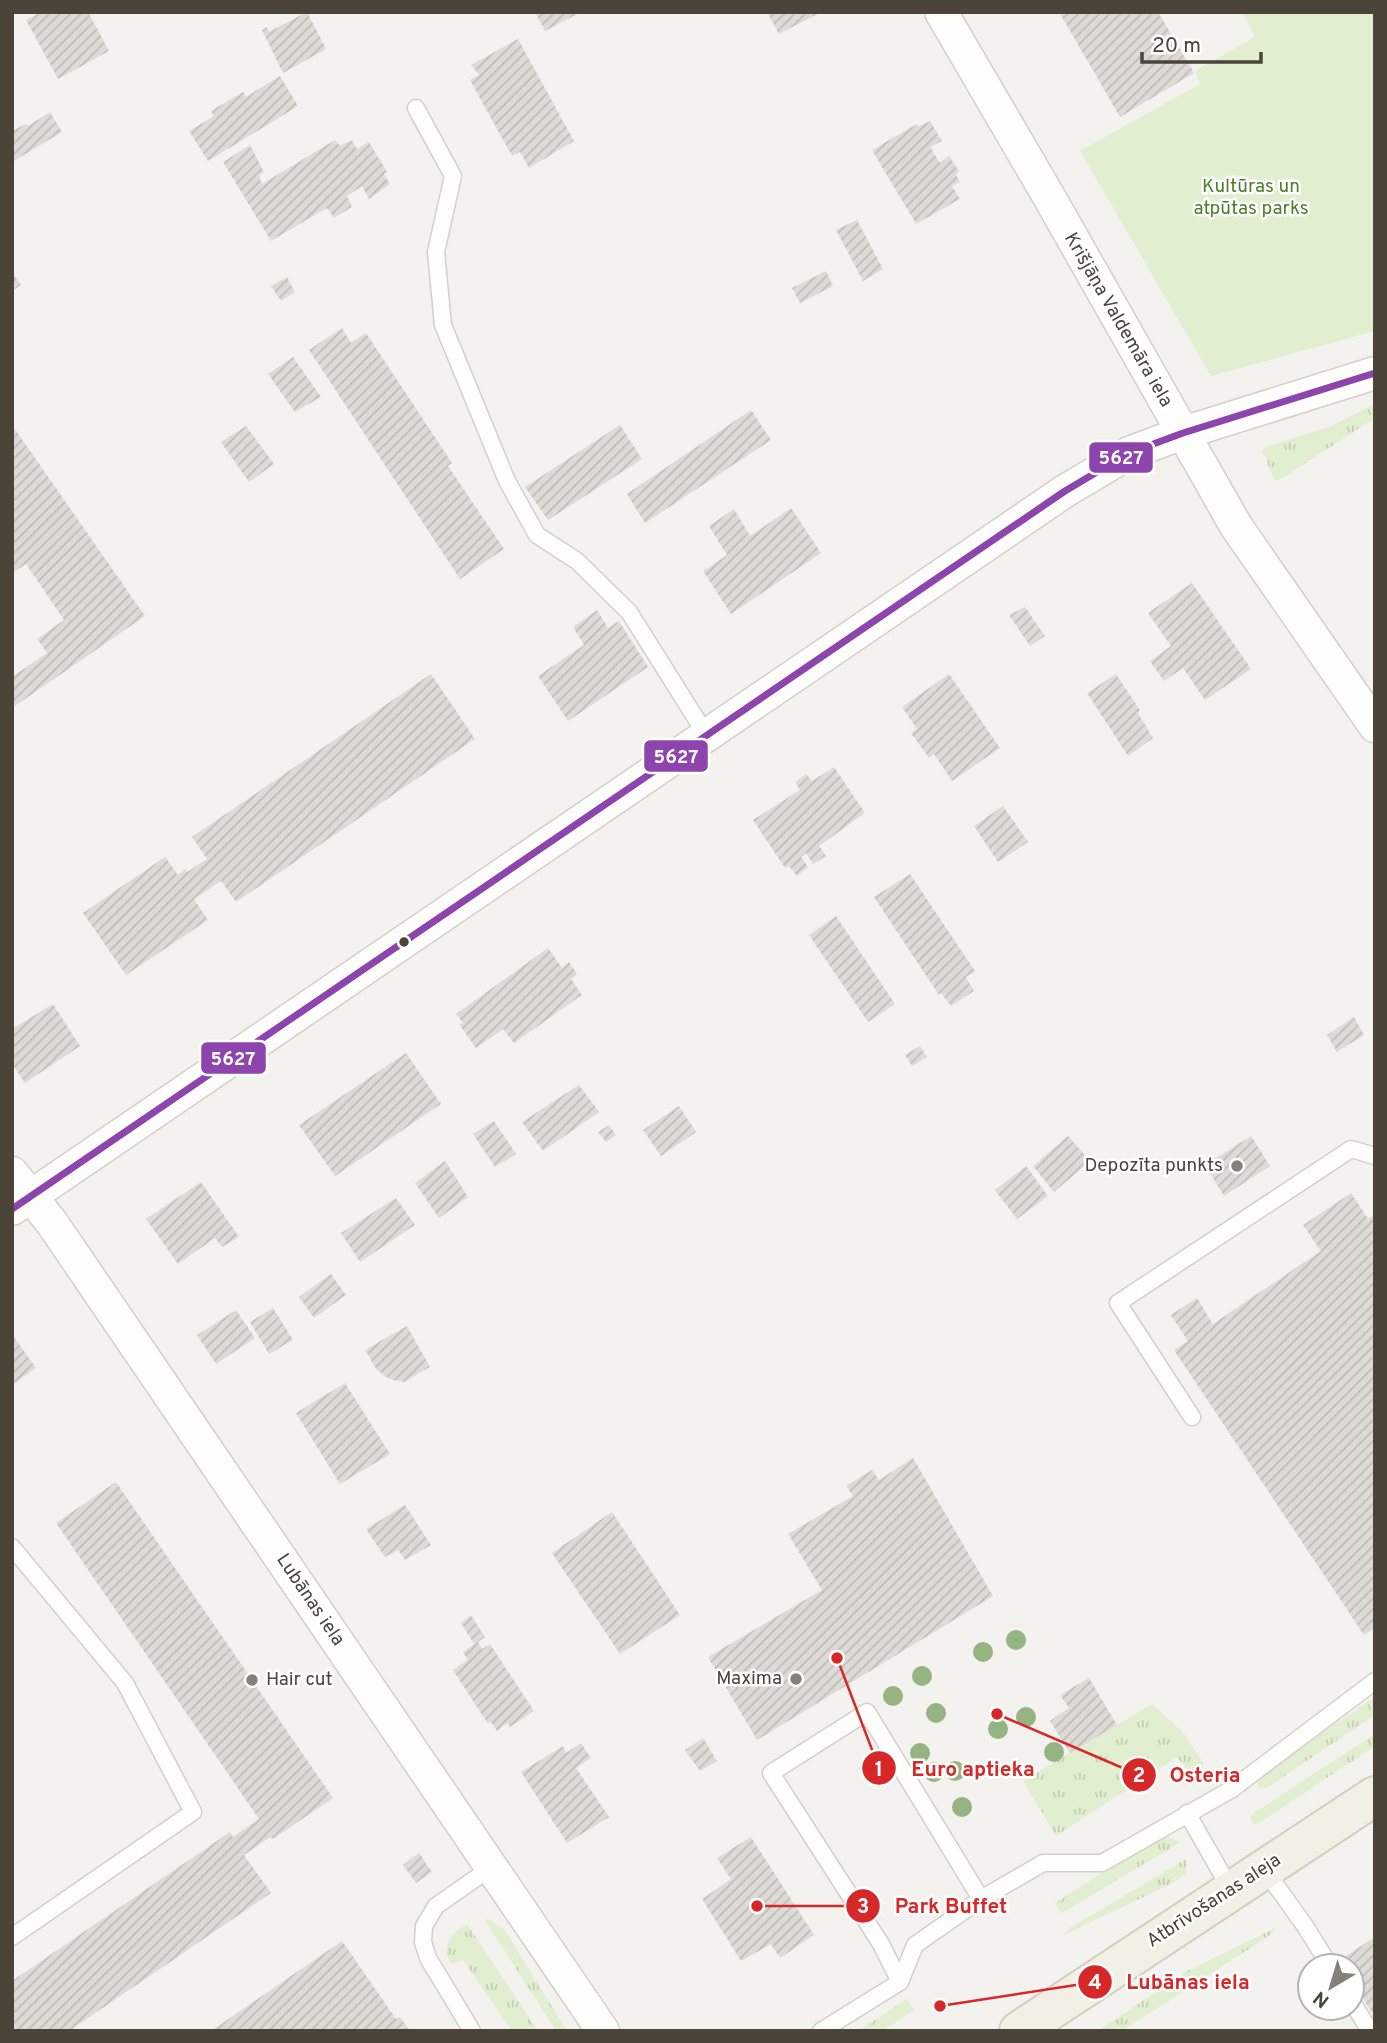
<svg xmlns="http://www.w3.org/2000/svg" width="1387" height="2043" viewBox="0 0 1387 2043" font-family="Overpass,sans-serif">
	<defs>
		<pattern id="grass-tufts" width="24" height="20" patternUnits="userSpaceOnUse" patternTransform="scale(1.75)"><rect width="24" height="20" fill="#e1eecf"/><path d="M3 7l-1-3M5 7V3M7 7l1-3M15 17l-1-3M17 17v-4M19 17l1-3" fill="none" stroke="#c3cdb2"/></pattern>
		<pattern id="building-hatch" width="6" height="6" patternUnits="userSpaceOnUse" patternTransform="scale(1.75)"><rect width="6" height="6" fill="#dedbd6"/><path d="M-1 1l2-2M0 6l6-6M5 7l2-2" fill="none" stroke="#c0bdb8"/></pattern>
	</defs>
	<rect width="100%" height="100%" fill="#f4f2ee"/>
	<g fill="url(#grass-tufts)">
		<polygon points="1375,404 1375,418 1281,479 1275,480 1262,451 1265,447 1329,427"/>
		<polygon points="1375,1697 1375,1715 1265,1789 1259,1787 1256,1780 1268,1770"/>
		<polygon points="1152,1704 1182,1731 1203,1762 1202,1773 1197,1777 1190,1774 1177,1757 1056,1836 1023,1781"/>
		<polygon points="1375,1734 1375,1746 1259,1823 1256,1825 1251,1822 1251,1817 1255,1812"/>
		<polygon points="1168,1837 1181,1842 1062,1913 1055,1903 1149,1843"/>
		<polygon points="1186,1859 1186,1873 1175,1882 1064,1935 1070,1928"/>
		<polygon points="484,1919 492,1921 504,1929 567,2031 556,2031"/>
		<path d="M467,1924L538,2031H512L463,1960L452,1964L447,1956C445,1939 454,1932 467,1924Z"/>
		<polygon points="1277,1927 1269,1936 1122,2031 1098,2031 1187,1971"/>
		<polygon points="906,1999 914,2010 883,2031 859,2031"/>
	</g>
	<polygon fill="#e1eecf" points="1242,12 1375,12 1375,331 1211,376 1080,151 1200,84 1195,71 1255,37"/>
	<g fill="url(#building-hatch)">
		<polygon points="41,12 88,12 109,51 58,79 26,20"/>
		<polygon points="307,12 326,49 283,73 262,30 267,27 269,32"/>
		<polygon points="535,12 581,12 545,31"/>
		<polygon points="767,12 821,12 779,34"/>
		<polygon points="1059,12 1158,12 1194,73 1120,117"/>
		<polygon points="518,39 574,141 529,168 520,152 512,156 470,80 479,75 471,65"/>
		<polygon points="280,76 298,106 208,161 189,131 214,116 211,111 243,92 246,97"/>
		<polygon points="50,112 62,132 12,162 12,131 26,124 28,126"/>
		<polygon points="930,121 942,141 930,147 940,163 949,156 959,171 956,175 960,182 952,186 960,199 916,224 872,150 917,124 918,127"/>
		<polygon points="335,140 340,146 352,140 357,149 369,142 387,172 384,174 390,184 369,199 362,186 347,196 352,207 334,218 327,208 271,241 223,162 250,145 264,172 259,176 262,184"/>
		<polygon points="857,220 883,269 863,281 836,230"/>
		<polygon points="826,271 833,286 800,303 792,288"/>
		<polygon points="12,272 21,285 12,291"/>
		<polygon points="287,277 295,292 281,301 271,286"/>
		<polygon points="342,328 351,343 366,333 452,463 448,466 504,549 460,579 309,350"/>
		<polygon points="293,357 321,397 295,412 268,374"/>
		<polygon points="751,410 771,440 645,523 627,494"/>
		<polygon points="12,425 145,616 12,708 12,671 15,675 47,653 37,639 64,620 26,564 12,573"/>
		<polygon points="620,425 642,459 548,520 525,487"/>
		<polygon points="246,426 274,464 249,482 221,442"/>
		<polygon points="791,508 821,553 731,614 703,571 727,555 709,526 734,509 750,536"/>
		<polygon points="1192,583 1251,669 1205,700 1183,668 1164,681 1150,661 1171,646 1148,613"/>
		<polygon points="1025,607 1045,636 1030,646 1009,615"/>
		<polygon points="597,610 608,628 619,621 648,667 568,721 538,676 584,645 573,627"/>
		<polygon points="431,674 475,739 236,902 221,881 194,899 208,920 126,975 83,913 165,857 178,875 186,869 187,872 207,859 192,837"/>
		<polygon points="949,674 1000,748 952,781 934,754 929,758 911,733 917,729 902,707"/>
		<polygon points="1116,674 1140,710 1138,713 1153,738 1128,756 1087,693"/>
		<polygon points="834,767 865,813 819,846 826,856 813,864 806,853 801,857 808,867 797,876 789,866 785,868 753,820 800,790 795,782 806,774 812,781"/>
		<polygon points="1003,806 1028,842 998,862 974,826"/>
		<polygon points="910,874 975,971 966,977 974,991 951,1006 941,993 939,995 874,897"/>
		<polygon points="836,916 895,1004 868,1022 809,935"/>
		<polygon points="548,948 562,968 569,962 577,974 571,979 582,995 514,1043 503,1029 476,1048 459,1024 463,1023 456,1014"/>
		<polygon points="53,1004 80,1046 25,1083 12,1064 12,1029"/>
		<polygon points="1354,1017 1364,1035 1337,1052 1327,1035"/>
		<polygon points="920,1046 927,1057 912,1066 905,1055"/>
		<polygon points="406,1053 441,1104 335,1176 299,1125"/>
		<polygon points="579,1085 599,1112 543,1151 522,1122"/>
		<polygon points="679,1106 696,1132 661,1156 643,1130"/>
		<polygon points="494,1121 516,1154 495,1167 473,1134"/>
		<polygon points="609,1125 616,1135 606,1142 598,1132"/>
		<polygon points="1068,1136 1090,1161 1054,1192 1033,1166"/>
		<polygon points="1251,1136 1270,1166 1224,1196 1205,1165"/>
		<polygon points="445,1161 468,1197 439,1218 415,1183"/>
		<polygon points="1026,1166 1048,1196 1017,1219 995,1190"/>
		<polygon points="201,1182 239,1237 222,1247 215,1238 178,1264 146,1219"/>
		<polygon points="1351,1193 1368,1219 1375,1214 1375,1628 1364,1635 1174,1350 1188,1341 1171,1315 1197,1298 1213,1324 1321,1251 1303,1225"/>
		<polygon points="396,1198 415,1225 360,1262 341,1233"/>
		<polygon points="331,1274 346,1295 314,1318 299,1297"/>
		<polygon points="273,1308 293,1340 269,1354 250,1322"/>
		<polygon points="236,1310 255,1338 216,1364 197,1335"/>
		<polygon points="407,1326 430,1367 404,1382 389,1379 377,1370 365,1350"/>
		<polygon points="12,1334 36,1368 12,1385"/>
		<polygon points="345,1383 390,1454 340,1484 296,1413"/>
		<polygon points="913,1458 993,1596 757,1740 708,1657 822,1590 788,1534 853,1496 846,1486 872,1470 879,1480"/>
		<polygon points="116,1482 333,1798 273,1839 270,1837 244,1855 271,1893 69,2031 16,2031 12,2025 12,1981 230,1832 233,1837 259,1819 56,1523"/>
		<polygon points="405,1505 431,1545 405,1560 398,1550 385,1557 366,1529"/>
		<polygon points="612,1512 680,1615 620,1654 552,1553"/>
		<polygon points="471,1615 485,1637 478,1642 482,1649 490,1644 534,1711 510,1727 507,1723 497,1731 490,1721 488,1724 453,1670 468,1660 463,1652 474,1644 461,1623"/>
		<polygon points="1089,1678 1117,1725 1070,1753 1050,1721 1069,1708 1060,1695"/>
		<polygon points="703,1738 717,1761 700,1771 685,1750"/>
		<polygon points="581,1743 591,1758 576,1768 609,1817 567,1843 521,1772 563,1746 566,1753"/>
		<polygon points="751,1837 814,1935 780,1958 771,1944 741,1961 702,1899 731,1879 717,1858"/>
		<polygon points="419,1853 432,1872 416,1883 403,1865"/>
		<polygon points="1375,1937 1375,2017 1352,1982 1352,1966 1341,1966 1338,1961"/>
		<polygon points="342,1941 396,2019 400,2017 410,2031 211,2031"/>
	</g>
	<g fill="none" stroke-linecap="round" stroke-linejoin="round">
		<defs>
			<g id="lane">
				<polyline points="416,108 453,176 436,252 443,325 507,481 537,535 577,561 629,612 707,736"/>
				<polyline points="1192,1417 1118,1303 1351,1149 1375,1156"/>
				<polyline points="12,1547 125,1683 193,1812 12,1937"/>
				<polyline points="1187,1813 1231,1890"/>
				<polyline points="1264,1869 1305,1926 1330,1966"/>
				<polyline points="900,1982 881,1944 771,1773 867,1712 981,1899"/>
				<polyline points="1352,2002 1370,2031"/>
				<polyline points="472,2031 428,1958 423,1942 424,1926 436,1906 492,1867"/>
				<polyline points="821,2031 900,1982 915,1945 981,1899 1043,1863 1102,1863 1232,1789 1375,1681"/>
			</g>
			<g id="street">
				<polyline points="941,12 1048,195 1236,526 1375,726"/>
				<polyline points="12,1173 52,1223 603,2031"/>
				<polyline points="12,1209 1065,491 1129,453 1183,433 1375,373"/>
			</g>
			<polyline id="primary" points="1019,2031 1375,1796"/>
		</defs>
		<use href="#lane" stroke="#d2d0cb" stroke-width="19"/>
		<use href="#street" stroke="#d2d0cb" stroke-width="35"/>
		<use href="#primary" stroke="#d6cebb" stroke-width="42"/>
		<use href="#lane" stroke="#fdfdfc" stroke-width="16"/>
		<use href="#street" stroke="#fdfdfc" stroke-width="32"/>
		<use href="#primary" stroke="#f2efe6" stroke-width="38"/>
		<defs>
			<polyline id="bus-1" points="12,1209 1065,491 1129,453 1183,433 1375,373"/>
		</defs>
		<use href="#bus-1" stroke="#fff" stroke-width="12"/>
		<use href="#bus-1" stroke="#8e44ad" stroke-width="7"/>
	</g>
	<g fill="#96b382">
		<circle cx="1016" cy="1640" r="10"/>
		<circle cx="983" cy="1652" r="10"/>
		<circle cx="922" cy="1676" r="10"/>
		<circle cx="893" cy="1696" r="10"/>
		<circle cx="936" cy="1713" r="10"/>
		<circle cx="1026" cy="1717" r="10"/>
		<circle cx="998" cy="1729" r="10"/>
		<circle cx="1054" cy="1752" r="10"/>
		<circle cx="920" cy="1753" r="10"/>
		<circle cx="955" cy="1771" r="10"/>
		<circle cx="934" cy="1772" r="10"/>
		<circle cx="962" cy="1807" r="10"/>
	</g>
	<circle fill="#4b4439" stroke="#fff" stroke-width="2.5" cx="404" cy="942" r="6"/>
	<g fill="#868178" stroke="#fff" stroke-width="2.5">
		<circle cx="1237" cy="1166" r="7"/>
		<circle cx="796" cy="1679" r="7"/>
		<circle cx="252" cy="1680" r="7"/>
	</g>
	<g text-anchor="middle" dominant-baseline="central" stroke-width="5" stroke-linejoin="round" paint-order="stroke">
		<g font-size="19" fill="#4a7f2a" stroke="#fff">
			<text x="1251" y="187">Kultūras un<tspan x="1251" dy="22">atpūtas parks</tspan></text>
		</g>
		<g font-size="19" fill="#4b4439" stroke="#fff">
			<text transform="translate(1118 320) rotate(60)">Krišjāņa Valdemāra iela</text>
			<text transform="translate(310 1600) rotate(56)">Lubānas iela</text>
			<text transform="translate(1214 1901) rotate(-33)">Atbrīvošanas aleja</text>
		</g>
		<g font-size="19" fill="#4b4439" stroke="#fff" text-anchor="end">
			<text x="1223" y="1166">Depozīta punkts</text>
			<text x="782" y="1679">Maxima</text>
			<text x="266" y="1680" text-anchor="start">Hair cut</text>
		</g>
	</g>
	<path fill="none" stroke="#d62828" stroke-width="2.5" d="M837 1658L879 1768M997 1714L1139 1775M757 1906L863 1906M940 2006L1095 1982"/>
	<g fill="#d62828" stroke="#fff" stroke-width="2.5">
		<circle cx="837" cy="1658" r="7"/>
		<circle cx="997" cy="1714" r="7"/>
		<circle cx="757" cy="1906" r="7"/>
		<circle cx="940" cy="2006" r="7"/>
		<circle cx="879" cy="1768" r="18"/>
		<circle cx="1139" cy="1775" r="18"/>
		<circle cx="863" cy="1906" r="18"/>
		<circle cx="1095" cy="1982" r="18"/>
	</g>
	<g font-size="21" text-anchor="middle" font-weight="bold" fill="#fff">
		<text x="879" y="1776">1</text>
		<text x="1139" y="1782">2</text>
		<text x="863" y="1913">3</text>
		<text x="1095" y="1989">4</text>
	</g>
	<g font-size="21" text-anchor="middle" font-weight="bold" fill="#d62828" stroke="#fff" stroke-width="5" stroke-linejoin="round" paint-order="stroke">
		<text x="973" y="1776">Euro aptieka</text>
		<text x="1205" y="1782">Osteria</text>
		<text x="951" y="1913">Park Buffet</text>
		<text x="1188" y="1989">Lubānas iela</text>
	</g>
	<g stroke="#fff" stroke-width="2.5">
		<rect x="1088" y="441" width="66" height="33" rx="7" fill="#8e44ad"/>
		<rect x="643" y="739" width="66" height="34" rx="7" fill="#8e44ad"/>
		<rect x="200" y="1041" width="67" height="34" rx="7" fill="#8e44ad"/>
	</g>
	<g font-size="19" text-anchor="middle" font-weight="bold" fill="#fff">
		<text x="1121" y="464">5627</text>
		<text x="676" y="763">5627</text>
		<text x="233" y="1065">5627</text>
	</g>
	<rect width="1387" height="2043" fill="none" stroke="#4b4439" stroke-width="28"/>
	<g transform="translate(1331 1987) rotate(218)"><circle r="33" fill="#ffffff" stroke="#b7b4b0" stroke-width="2"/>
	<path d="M0-5L12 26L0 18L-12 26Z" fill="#868178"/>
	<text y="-10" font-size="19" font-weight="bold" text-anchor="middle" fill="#4b4439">N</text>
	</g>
	<path d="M1142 52v10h119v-10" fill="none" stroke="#4b4439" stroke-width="3.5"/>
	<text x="1152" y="52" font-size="21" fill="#4b4439" stroke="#ffffff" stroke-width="5" paint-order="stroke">20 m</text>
</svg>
